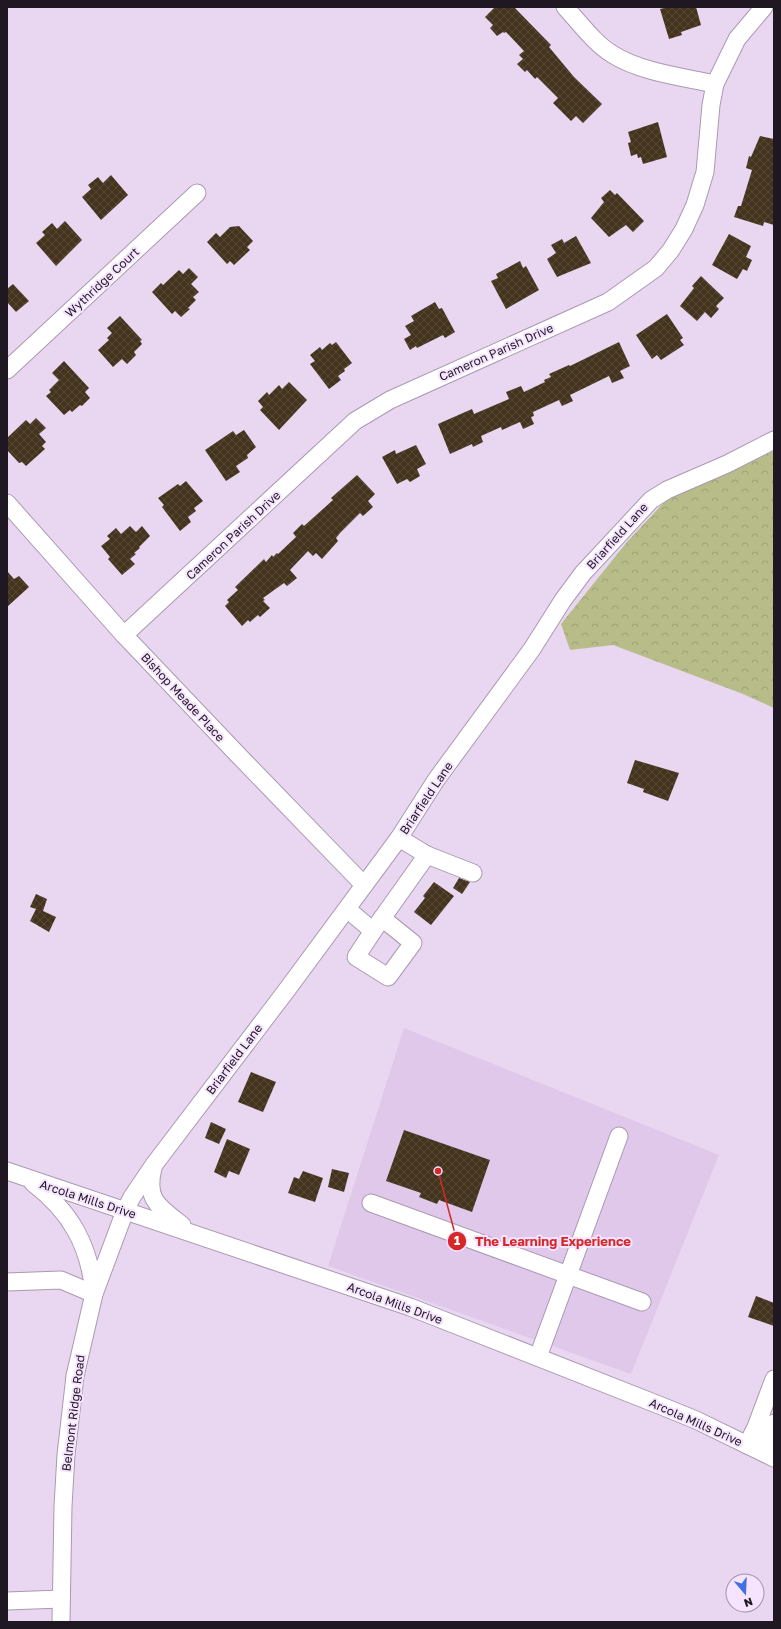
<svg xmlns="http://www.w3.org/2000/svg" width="781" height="1629" viewBox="0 0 781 1629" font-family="'Golos Text',sans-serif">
	<defs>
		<pattern id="forest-crowns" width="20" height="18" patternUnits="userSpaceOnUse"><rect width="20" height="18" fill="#b7bc89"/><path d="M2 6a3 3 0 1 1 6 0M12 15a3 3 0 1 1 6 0" fill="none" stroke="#9da176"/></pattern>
		<pattern id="building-cross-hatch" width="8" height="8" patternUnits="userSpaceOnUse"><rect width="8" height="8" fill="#44341e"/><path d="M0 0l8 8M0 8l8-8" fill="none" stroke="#564836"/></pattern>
	</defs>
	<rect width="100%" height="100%" fill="#e9d7f2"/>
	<polygon fill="#dfc8ea" points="404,1028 719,1155 631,1374 328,1266"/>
	<polygon fill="url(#forest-crowns)" points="774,451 774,708 743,694 613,645 570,650 561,624 627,542 669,497"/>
	<g fill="url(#building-cross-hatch)">
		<polygon points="495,7 514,7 551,45 549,47 574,77 602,104 583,123 576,116 571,121 553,103 558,98 537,77 535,79 527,70 525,72 517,64 523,59 519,55 524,51 506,32 504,33 503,32 497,36 490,28 493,25 485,17"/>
		<polygon points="668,7 696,7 701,25 681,32 682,35 669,39 660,9"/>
		<polygon points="658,122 667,157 643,164 641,157 638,158 637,154 631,156 628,143 631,142 628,132"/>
		<polygon points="760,136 774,139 774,225 764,222 763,226 734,217 738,206 741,206 752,170 746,168 749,156 751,157"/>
		<polygon points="111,175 128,195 101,220 82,197 91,189 88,185 98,177 103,183"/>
		<polygon points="610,190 615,195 617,193 644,221 633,232 626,225 609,237 591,218 604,202 601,198"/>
		<polygon points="65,221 82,240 56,266 36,243 45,235 42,232 52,223 57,229"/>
		<polygon points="239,226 253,241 247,247 250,250 234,265 230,261 227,264 207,242 216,233 220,237 230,227"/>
		<polygon points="729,234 751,246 746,257 752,260 747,271 743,269 737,279 712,265"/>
		<polygon points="576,236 591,263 557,277 547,259 556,253 551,245 562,239 564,243"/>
		<polygon points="520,261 523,268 526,266 539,290 506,309 491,281 498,278 496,274"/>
		<polygon points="189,268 198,277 191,284 199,292 193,297 196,300 188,308 190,309 181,317 175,311 172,314 152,292 161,283 163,285 179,270 183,274"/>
		<polygon points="701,276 724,298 716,306 719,309 711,318 705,312 697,321 680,306 694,288 692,286"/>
		<polygon points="13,284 29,301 16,312 7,302 7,289"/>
		<polygon points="435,302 439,309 442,308 455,332 445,338 443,335 417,348 416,346 410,350 404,339 411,335 405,326 414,321 411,316"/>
		<polygon points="667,314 683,338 680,340 684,345 661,360 657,355 652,359 636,335"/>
		<polygon points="120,316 142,340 140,341 142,344 134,352 136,355 127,364 122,359 113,367 98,350 109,340 107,338 112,333 107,328"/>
		<polygon points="336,342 352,363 344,369 345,371 338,376 341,380 329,389 310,364 315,361 310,355 320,347 322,350 330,343 332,345"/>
		<polygon points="619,342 630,366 620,371 624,378 612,383 609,376 570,395 573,401 562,406 559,400 533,412 534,416 531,417 534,424 523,429 520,422 502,430 501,427 481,436 483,442 473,447 472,444 450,454 438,424 472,409 474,414 509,399 506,392 521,386 524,392 545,382 544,380 551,377 549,374 569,365 570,366"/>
		<polygon points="64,361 89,388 85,392 90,398 82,406 80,405 72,412 70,410 64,415 46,396 51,392 49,390 59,380 52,373"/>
		<polygon points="289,382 307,400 279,430 260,410 263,407 258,401 267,392 269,395 279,385 282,389"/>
		<polygon points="36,418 46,428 39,434 46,442 42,446 45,449 26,466 22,462 19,463 7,450 7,438 26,420 30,424"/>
		<polygon points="244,430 256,447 247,455 248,458 236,466 240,472 226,481 205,450 233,431 236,435"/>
		<polygon points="416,445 426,464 417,469 420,476 410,482 407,479 397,484 382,457 395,450 396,454"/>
		<polygon points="357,475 375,494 368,501 373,507 363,516 360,513 340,533 336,538 338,541 322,559 316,553 313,556 308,551 290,570 297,578 287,586 284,583 263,598 265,600 263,601 270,608 260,617 258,615 250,622 248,620 242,626 225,606 229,602 227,600 238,590 235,587 264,559 266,562 272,555 273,557 277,553 278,554 296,537 293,533 302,524 304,526 333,500 331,498"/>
		<polygon points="186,481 203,501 194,508 196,511 188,517 191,522 180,531 162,507 164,505 158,498 178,484 180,486"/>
		<polygon points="130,526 136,532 142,526 150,536 139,547 140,548 134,553 136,554 130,559 135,564 122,575 108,559 110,557 101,546 110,539 107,536 116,528 121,534"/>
		<polygon points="7,571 14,579 19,576 29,587 7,607"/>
		<polygon points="635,760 679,773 668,801 643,792 644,789 627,783"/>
		<polygon points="459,878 470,882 462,894 453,888"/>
		<polygon points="434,882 454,896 431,925 414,912 425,898 423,896"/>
		<polygon points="36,894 47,899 43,911 56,917 49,932 30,921 36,909 30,907"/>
		<polygon points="251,1072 276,1082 263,1112 238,1102"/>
		<polygon points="211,1122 226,1129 219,1144 205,1138"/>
		<polygon points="404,1130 490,1160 472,1212 439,1200 437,1204 419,1197 421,1193 386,1181"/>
		<polygon points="227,1139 250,1149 239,1175 229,1171 226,1178 214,1172"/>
		<polygon points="332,1169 349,1173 344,1192 328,1187"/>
		<polygon points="303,1171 323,1178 315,1202 288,1193 294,1177 299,1179"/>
		<polygon points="756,1296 774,1303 774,1326 748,1317"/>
	</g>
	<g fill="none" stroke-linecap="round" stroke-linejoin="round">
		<defs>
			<g id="minor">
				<path d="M565,7C580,23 594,43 612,54C640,72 683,77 715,84"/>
				<polyline points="7,370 197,193"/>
				<polyline points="7,503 124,635 242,759 364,885"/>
				<polyline points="124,635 355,421 390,400 608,302 656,268 671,250 684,229 695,205 705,172 711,105 715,84 737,39 764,7"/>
				<polyline points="427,855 473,873"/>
				<polyline points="347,909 373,931 427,855 399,838"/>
				<polyline points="373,931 356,957 388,977 413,943 382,918"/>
				<path d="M153,1168C145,1200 159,1207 182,1225"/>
				<polyline points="7,1171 410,1307 659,1405 696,1420 774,1458"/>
				<path d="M33,1183C71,1212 89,1245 94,1292"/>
				<polyline points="371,1203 642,1302"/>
				<polyline points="7,1282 61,1280 94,1294"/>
				<polyline points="538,1357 619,1136"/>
				<polyline points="747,1445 756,1427 774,1379"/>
				<polyline points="762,1452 774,1423"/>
				<polyline points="7,1601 61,1599"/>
				<polyline points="61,1622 63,1506 66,1455 75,1376 94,1294 125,1211 132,1197 153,1166 286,991 399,838 436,780 532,649 563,600 583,573 651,500 667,490 727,464 774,440"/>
			</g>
		</defs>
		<use href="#minor" stroke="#aa99b2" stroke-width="19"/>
		<use href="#minor" stroke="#fff" stroke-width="17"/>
	</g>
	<g text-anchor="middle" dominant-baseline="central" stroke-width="4" stroke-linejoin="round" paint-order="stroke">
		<g font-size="12" fill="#1f1822" stroke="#f6e4ff">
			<text transform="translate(102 282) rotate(-43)">Wythridge Court</text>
			<text transform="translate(496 352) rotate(-24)">Cameron Parish Drive</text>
			<text transform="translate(233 535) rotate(-43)">Cameron Parish Drive</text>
			<text transform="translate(617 536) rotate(-48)">Briarfield Lane</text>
			<text transform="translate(183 697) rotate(47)">Bishop Meade Place</text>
			<text transform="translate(426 798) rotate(-56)">Briarfield Lane</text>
			<text transform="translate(234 1059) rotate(-53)">Briarfield Lane</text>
			<text transform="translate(88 1199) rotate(18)">Arcola Mills Drive</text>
			<text transform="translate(395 1303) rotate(20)">Arcola Mills Drive</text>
			<text transform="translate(73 1413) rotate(-83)">Belmont Ridge Road</text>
			<text transform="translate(696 1422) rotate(24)">Arcola Mills Drive</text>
		</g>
	</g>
	<path fill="none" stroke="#d62828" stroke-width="1.5" d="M438 1171L457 1241"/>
	<g fill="#d62828" stroke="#f6e4ff" stroke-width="1.5">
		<circle cx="438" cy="1171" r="4"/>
		<circle cx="457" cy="1241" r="10"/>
	</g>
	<g font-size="12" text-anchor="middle" font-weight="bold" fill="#fff">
		<text x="457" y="1245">1</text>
	</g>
	<g font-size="13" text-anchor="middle" font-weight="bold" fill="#d62828" stroke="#f6e4ff" stroke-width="4" stroke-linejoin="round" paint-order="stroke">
		<text x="553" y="1246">The Learning Experience</text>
	</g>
	<rect width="781" height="1629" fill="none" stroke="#1f1822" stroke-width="16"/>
	<g transform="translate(745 1593) rotate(161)"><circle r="19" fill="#f6e4ff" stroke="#a092a7"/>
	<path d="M0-3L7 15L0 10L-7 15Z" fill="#4270e2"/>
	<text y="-6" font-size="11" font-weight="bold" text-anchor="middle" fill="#1f1822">N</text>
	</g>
</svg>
